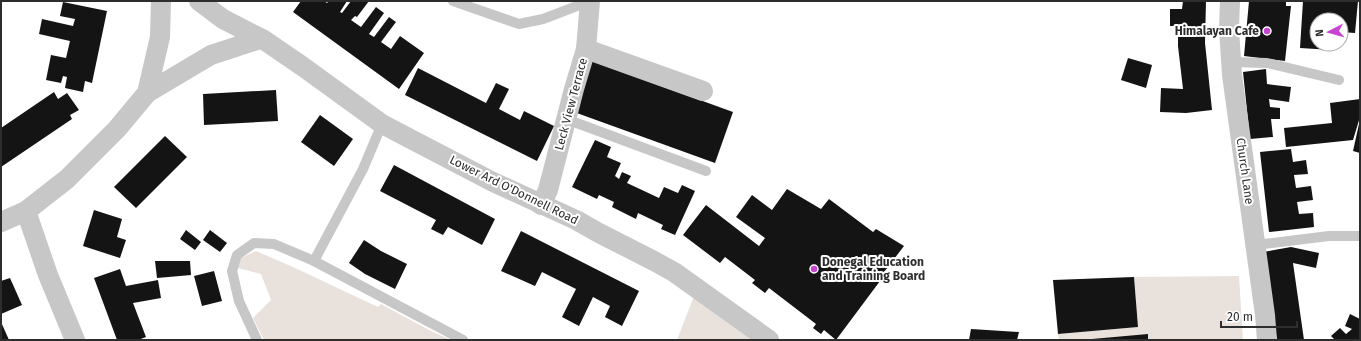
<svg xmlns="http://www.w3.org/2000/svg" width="1361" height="341" viewBox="0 0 1361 341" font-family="'Fira Sans',sans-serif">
	<rect width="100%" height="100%" fill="#fff"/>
	<g fill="#e9e2dc">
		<polygon points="256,251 293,267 378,307 381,304 431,331 451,340 264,340 253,318 271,300 261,274 238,268 241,258"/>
		<polygon points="1239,276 1243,340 1059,340 1058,334 1138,327 1134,277"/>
		<polygon points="694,296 754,340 677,340"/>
	</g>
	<g fill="#141414">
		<polygon points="301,1 324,1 327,3 329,1 347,1 340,12 342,13 351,1 369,1 357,17 355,16 351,20 361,27 376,7 384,13 369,34 374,37 389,17 396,22 381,42 391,49 400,36 424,53 399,89 293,12"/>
		<polygon points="1183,1 1206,1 1205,43 1212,110 1186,113 1160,112 1161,88 1183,89 1178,46 1178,26 1170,26 1170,9 1182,9"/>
		<polygon points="1249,1 1286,1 1286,6 1291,6 1285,61 1244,56"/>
		<polygon points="1303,1 1358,1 1355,33 1341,32 1341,20 1317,20 1317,44 1333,44 1332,50 1300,48"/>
		<polygon points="63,2 107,11 92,83 85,81 83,92 65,88 67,77 63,76 61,83 46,80 51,55 66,58 70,41 39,34 42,19 73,26 75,19 60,16"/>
		<polygon points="1128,58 1152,65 1146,88 1121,80"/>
		<polygon points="592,61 733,112 715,163 574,112"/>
		<polygon points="418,68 486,103 496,83 509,89 499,109 520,120 524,111 554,126 537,161 405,95"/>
		<polygon points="1266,69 1267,84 1291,87 1289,102 1269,99 1270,107 1280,108 1280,119 1271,119 1273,137 1250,139 1243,72"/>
		<polygon points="276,90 278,121 204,125 203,94"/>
		<polygon points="54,92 58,99 67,93 79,110 70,115 72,119 1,167 1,128"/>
		<polygon points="1360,99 1360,117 1353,140 1286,147 1284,128 1332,123 1330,103"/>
		<polygon points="320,115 353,139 334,166 301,142"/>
		<polygon points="1359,124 1360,124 1360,153 1353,151"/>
		<polygon points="165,136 187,157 136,208 114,187"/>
		<polygon points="595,140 611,147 607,157 621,163 615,176 619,179 622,172 631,176 627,183 659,198 664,187 678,193 682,185 695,191 675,235 661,229 663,225 638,213 636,219 612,207 614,202 599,195 597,199 572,187"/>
		<polygon points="1291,149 1293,162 1306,160 1308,174 1294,175 1296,188 1311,186 1313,200 1297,202 1299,214 1313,213 1314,227 1269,232 1260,152"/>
		<polygon points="394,165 495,219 482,245 448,227 443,235 431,229 436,220 380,191"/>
		<polygon points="787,189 821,209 829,199 873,232 876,229 904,246 881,276 883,277 836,340 824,330 821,334 813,328 816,324 769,288 765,293 752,283 755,280 725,257 720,263 683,235 706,205 759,246 765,238 736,217 752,195 772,210"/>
		<polygon points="94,210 122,219 117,237 126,240 120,258 83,246"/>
		<polygon points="186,230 201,242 195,250 180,239"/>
		<polygon points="210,230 227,243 220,252 203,240"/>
		<polygon points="521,231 639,291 622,326 605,317 610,306 593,297 579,326 562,317 576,289 542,272 535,286 501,271"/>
		<polygon points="364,240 381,251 407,264 395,289 365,274 349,263"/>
		<polygon points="1291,247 1319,253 1316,268 1293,263 1304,340 1277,340 1263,252"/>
		<polygon points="155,261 190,261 191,275 157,278"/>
		<polygon points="120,269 126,286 158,280 161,298 133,303 146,337 138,340 117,340 94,278"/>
		<polygon points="214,271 222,301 202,306 194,276"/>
		<polygon points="1134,277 1138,327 1058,334 1053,280"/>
		<polygon points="10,278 22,305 1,314 1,281"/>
		<polygon points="1350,314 1360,319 1360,340 1335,340 1331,336 1340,328 1346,334 1352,329 1345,326"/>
		<polygon points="1,322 9,340 1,340"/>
		<polygon points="971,329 1019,332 1017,340 969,340"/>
		<polygon points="1148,334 1148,340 1092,340 1092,339"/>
	</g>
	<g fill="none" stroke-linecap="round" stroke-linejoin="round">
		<g stroke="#c7c7c7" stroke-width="10">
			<polyline points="453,1 519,24 543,19 590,1"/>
			<polyline points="1231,62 1267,63 1339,80"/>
			<polyline points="566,119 706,171"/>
			<polyline points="1255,245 1329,236 1360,236"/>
			<polyline points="314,261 363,169 382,124"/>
			<polyline points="257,340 239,301 232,271 237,255 254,243 274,244 314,261 463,340"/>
		</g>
		<g stroke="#c7c7c7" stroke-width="20">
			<polyline points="199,1 223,19 264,40 302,66 382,124 493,182 576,220 599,233 654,261 674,272 769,340"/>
			<polyline points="1230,1 1229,29 1232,75 1265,315 1267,340"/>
			<polyline points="586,49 703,91"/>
			<polyline points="147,93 160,37 161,1"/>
			<polyline points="541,205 548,190 574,89 586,49 590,1"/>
			<polyline points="26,211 48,275 75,340"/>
			<polyline points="1,222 26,211 67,179 117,129 147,93 211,55 260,39"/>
		</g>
	</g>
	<g fill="#c644cf" stroke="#fff" stroke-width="1.5">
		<circle cx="1267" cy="31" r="4"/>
		<circle cx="814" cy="269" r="4"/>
	</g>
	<g text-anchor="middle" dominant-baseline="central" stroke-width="4" stroke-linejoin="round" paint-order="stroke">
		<g font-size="12" font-weight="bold" fill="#2d2d2d" stroke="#fff" text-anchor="end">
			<text x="1259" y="31">Himalayan Cafe</text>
			<text x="822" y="262" text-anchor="start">Donegal Education<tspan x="822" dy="14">and Training Board</tspan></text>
		</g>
		<g font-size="12" fill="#2d2d2d" stroke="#fff">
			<text transform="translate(571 104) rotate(-75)">Leck View Terrace</text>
			<text transform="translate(1245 171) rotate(82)">Church Lane</text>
			<text transform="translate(514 190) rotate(26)">Lower Ard O'Donnell Road</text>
		</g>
	</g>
	<rect width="1361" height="341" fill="none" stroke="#2d2d2d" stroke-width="4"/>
	<g transform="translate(1329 32) rotate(264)"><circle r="19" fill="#ffffff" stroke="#ababab"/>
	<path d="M0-3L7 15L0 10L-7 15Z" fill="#c644cf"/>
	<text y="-6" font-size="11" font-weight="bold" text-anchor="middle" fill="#2d2d2d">N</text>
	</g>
	<path d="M1221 321v6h76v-6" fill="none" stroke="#2d2d2d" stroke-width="2"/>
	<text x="1227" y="321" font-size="12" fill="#2d2d2d" stroke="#ffffff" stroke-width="3" paint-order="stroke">20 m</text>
</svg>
